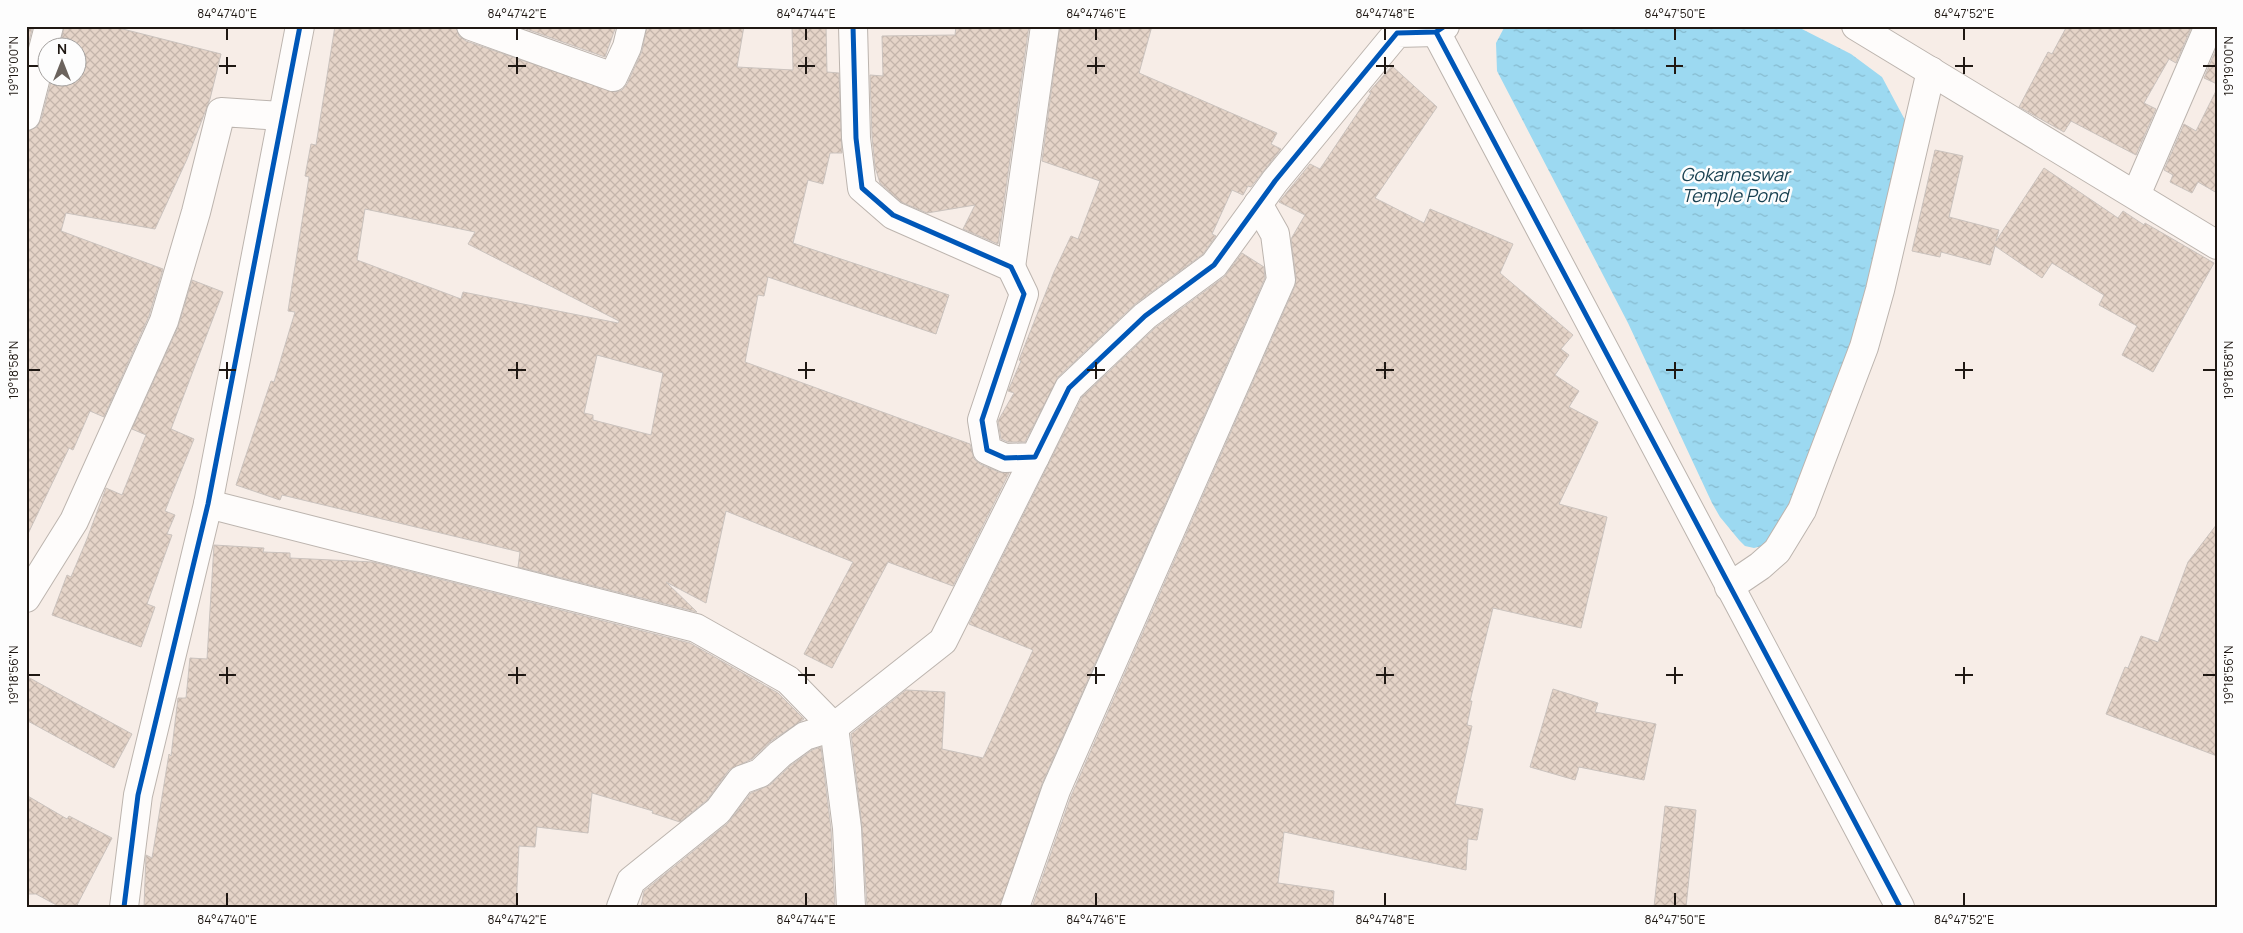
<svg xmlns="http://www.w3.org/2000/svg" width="2243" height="933" viewBox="0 0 2243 933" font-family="Manrope,sans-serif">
	<defs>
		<pattern id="water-ripples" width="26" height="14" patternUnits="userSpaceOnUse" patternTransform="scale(1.25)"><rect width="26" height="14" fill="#9cd9f1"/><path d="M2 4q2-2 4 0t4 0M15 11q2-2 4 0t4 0" fill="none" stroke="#86bace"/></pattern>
		<pattern id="building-cross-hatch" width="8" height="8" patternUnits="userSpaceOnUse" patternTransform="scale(1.25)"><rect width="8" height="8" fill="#e5d4c8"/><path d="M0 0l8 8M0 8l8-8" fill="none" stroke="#c4b5ab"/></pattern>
	</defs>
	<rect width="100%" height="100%" fill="#f7ede7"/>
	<polygon fill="url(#water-ripples)" points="1505,26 1796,26 1851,54 1882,77 1905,120 1906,149 1868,311 1788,517 1762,546 1754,548 1745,546 1739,540 1720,517 1712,503 1628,323 1497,71 1496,43"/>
	<g fill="url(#building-cross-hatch)" stroke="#cac2bd" fill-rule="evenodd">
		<polygon points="26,26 33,26 26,52"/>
		<polygon points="64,26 111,26 221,54 210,99 187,159 155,229 66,213 61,231 163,269 149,316 104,417 90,411 73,450 69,448 26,538 26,131 37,127 41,120 52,78 78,78 78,48 60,48"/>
		<path d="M335,26H456L459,36L466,41L615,92L622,90L627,84L642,51L647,26H744L737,67L793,70L792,26H826L827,72L839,73L842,153H830L823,184L808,180L793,243L949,295L936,334L768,277L764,296L758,295L745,362L970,444L974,459L980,464L999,472L1009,473L953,586L888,562L832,668L804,654L853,562L726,511L706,603L666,582L697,612L518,567L520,552L282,495L280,500L236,485L271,381L274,382L295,312L288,311L309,177L305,176L311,144L316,145ZM365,209L475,232L468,244L619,321L618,323L463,292L461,299L357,260ZM597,355L663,373L651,435L593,420V415L584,413Z"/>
		<polygon points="518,26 616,26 605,57"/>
		<polygon points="956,26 1029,26 998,244 963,229 975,205 927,213 901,202 880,183 875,167 872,137 870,75 883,76 882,36 955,35"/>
		<polygon points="1060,26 1152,26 1139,73 1277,133 1271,144 1281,149 1251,187 1248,186 1243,195 1232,190 1212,234 1216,236 1203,254 1134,305 1058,377 1025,442 1008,442 1001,439 998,421 1014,393 1008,391 1021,361 1019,360 1054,272 1071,236 1078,239 1100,181 1042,161"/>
		<polygon points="2067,26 2192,26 2176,63 2169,59 2144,103 2156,109 2136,155 2071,121 2064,132 2019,107 2048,52 2052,54"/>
		<polygon points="2217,47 2217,84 2204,78"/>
		<polygon points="1392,66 1437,107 1375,198 1424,223 1430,209 1513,244 1500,273 1573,335 1561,349 1569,355 1555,375 1579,391 1569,407 1598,422 1559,504 1607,517 1581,628 1493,608 1470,701 1472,701 1467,725 1472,726 1455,804 1483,809 1477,840 1468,839 1466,870 1284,832 1278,883 1334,891 1333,907 1032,907 1071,796 1295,286 1296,278 1291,239 1305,215 1279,202 1310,164 1320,169 1371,93 1369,92"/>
		<polygon points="2217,89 2217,193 2198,182 2192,193 2170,182 2173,175 2164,170 2184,124 2196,131"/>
		<polygon points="1935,150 1963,156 1949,217 1999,230 1996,241 2044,168 2118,218 2123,211 2144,225 2145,223 2214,263 2153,372 2122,355 2137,326 2099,305 2104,295 2052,263 2042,278 1995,246 1990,265 1941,252 1940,257 1912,251"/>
		<polygon points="1242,253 1264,267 1265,278 1042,784 1000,907 867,907 862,826 851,734 906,690 945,692 942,749 983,758 1033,650 969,624 1082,397 1155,328 1224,277"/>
		<polygon points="192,280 223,292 171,429 194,439 165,511 175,515 167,534 172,535 147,604 155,607 141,647 52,615 67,575 71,577 87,539 106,488 122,495 146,435 132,429 178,327"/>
		<polygon points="2217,524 2217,756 2106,714 2125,667 2128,668 2141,636 2158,642 2188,562"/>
		<polygon points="214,545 264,548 263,552 290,553 290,558 373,562 690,643 778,693 804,719 771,741 752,759 729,770 707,800 680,822 652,813 653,811 592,793 588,833 537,827 535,847 519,846 516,907 144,907 146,855 152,858 169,754 171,756 178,698 186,698 190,658 207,659"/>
		<polygon points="26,676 132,734 114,768 26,720"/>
		<polygon points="1553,689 1598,703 1595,712 1656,724 1644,780 1579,767 1575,780 1530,767"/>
		<polygon points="821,747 831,829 835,907 641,907 644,891 728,823 751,793 770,785 790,766 812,750"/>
		<polygon points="26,795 67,819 69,816 112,838 76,907 60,907 36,894 26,894"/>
		<polygon points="1665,806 1696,810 1686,907 1654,907"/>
	</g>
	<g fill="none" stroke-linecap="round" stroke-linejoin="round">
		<defs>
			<g id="minor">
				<polyline points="471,26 613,77 627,47 632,26"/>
				<polyline points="853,26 856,138 862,188 893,215 1011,267 1024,294 982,420 987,450 1005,458 1035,457 1069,388 1145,316 1214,265 1275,181 1397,33 1436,32 1445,26"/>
				<polyline points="1856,26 2217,245"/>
				<polyline points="1436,32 1900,907"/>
				<polyline points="26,116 49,26"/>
				<polyline points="2136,195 2209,26"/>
				<polyline points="1011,267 1045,26"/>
				<polyline points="208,504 696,628 788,680 834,727 847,828 851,907"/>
				<polyline points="1729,587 1760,566 1777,551 1802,510 1864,347 1880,290 1931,71"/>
				<polyline points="26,598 74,521 164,321 196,212 221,112 282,116"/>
				<polyline points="621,907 631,881 718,811 741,780 760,773 780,754 805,736 834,727 943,641 1035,457"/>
				<polyline points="1015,907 1056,790 1281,280 1275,234 1258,204"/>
			</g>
			<polyline id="tertiary" points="124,907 138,795 208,504 300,26"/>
		</defs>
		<use href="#minor" stroke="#bcb4ae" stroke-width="30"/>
		<use href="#tertiary" stroke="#bcb4ae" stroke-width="30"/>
		<use href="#minor" stroke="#fefcfb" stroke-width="28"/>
		<use href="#tertiary" stroke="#fefcfb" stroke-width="28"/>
		<defs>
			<g id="cycleway">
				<polyline points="853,26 856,138 862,188 893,215 1011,267 1024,294 982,420 987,450 1005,458 1035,457 1069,388 1145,316 1214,265 1275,181 1397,33 1436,32 1445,26"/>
				<polyline points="1436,32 1900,907"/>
				<polyline points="124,907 138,795 208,504 300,26"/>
			</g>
		</defs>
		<use href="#cycleway" stroke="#fdfdfd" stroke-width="8"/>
		<use href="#cycleway" stroke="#0057b8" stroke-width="5"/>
	</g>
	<path fill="none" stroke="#1f1813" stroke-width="2" d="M227,28V40M517,28V40M806,28V40M1096,28V40M1385,28V40M1675,28V40M1964,28V40M227,57V74M517,57V74M806,57V74M1096,57V74M1385,57V74M1675,57V74M1964,57V74M28,66H40M219,66H236M508,66H526M798,66H815M1087,66H1105M1376,66H1394M1666,66H1683M1955,66H1973M2203,66H2216M227,362V379M517,362V379M806,362V379M1096,362V379M1385,362V379M1675,362V379M1964,362V379M28,370H40M219,370H236M508,370H526M798,370H815M1087,370H1105M1376,370H1394M1666,370H1683M1955,370H1973M2203,370H2216M227,667V684M517,667V684M806,667V684M1096,667V684M1385,667V684M1675,667V684M1964,667V684M28,675H40M219,675H236M508,675H526M798,675H815M1087,675H1105M1376,675H1394M1666,675H1683M1955,675H1973M2203,675H2216M227,893V906M517,893V906M806,893V906M1096,893V906M1385,893V906M1675,893V906M1964,893V906"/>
	<g text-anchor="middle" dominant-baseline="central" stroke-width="5" stroke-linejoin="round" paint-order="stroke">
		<g font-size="18" font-style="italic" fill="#194151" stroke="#fdfdfd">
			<text x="1735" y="174">Gokarneswar<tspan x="1735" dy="21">Temple Pond</tspan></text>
		</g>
	</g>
	<rect width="2243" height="933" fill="none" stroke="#fdfdfd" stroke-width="55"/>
	<g transform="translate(62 62)"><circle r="24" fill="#fdfdfd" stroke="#a4a19f"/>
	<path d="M0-4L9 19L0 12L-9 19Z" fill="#6b635d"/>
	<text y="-8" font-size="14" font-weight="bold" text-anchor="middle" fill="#1f1813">N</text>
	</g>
	<rect x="28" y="28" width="2188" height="878" fill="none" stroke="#1f1813" stroke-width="2"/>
	<g font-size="12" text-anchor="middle" fill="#1f1813">
		<text x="227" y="18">84°47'40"E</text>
		<text x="517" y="18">84°47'42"E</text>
		<text x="806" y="18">84°47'44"E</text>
		<text x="1096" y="18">84°47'46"E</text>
		<text x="1385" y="18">84°47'48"E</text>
		<text x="1675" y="18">84°47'50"E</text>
		<text x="1964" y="18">84°47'52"E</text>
		<text transform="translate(14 66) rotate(-90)" y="4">19°19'00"N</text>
		<text transform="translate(2229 66) rotate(-90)" y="4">19°19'00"N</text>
		<text transform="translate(14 370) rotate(-90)" y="4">19°18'58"N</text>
		<text transform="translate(2229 370) rotate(-90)" y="4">19°18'58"N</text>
		<text transform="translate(14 675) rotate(-90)" y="4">19°18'56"N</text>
		<text transform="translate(2229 675) rotate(-90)" y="4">19°18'56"N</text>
		<text x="227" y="924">84°47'40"E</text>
		<text x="517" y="924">84°47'42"E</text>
		<text x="806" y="924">84°47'44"E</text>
		<text x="1096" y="924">84°47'46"E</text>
		<text x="1385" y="924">84°47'48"E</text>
		<text x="1675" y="924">84°47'50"E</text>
		<text x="1964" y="924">84°47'52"E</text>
	</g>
</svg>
